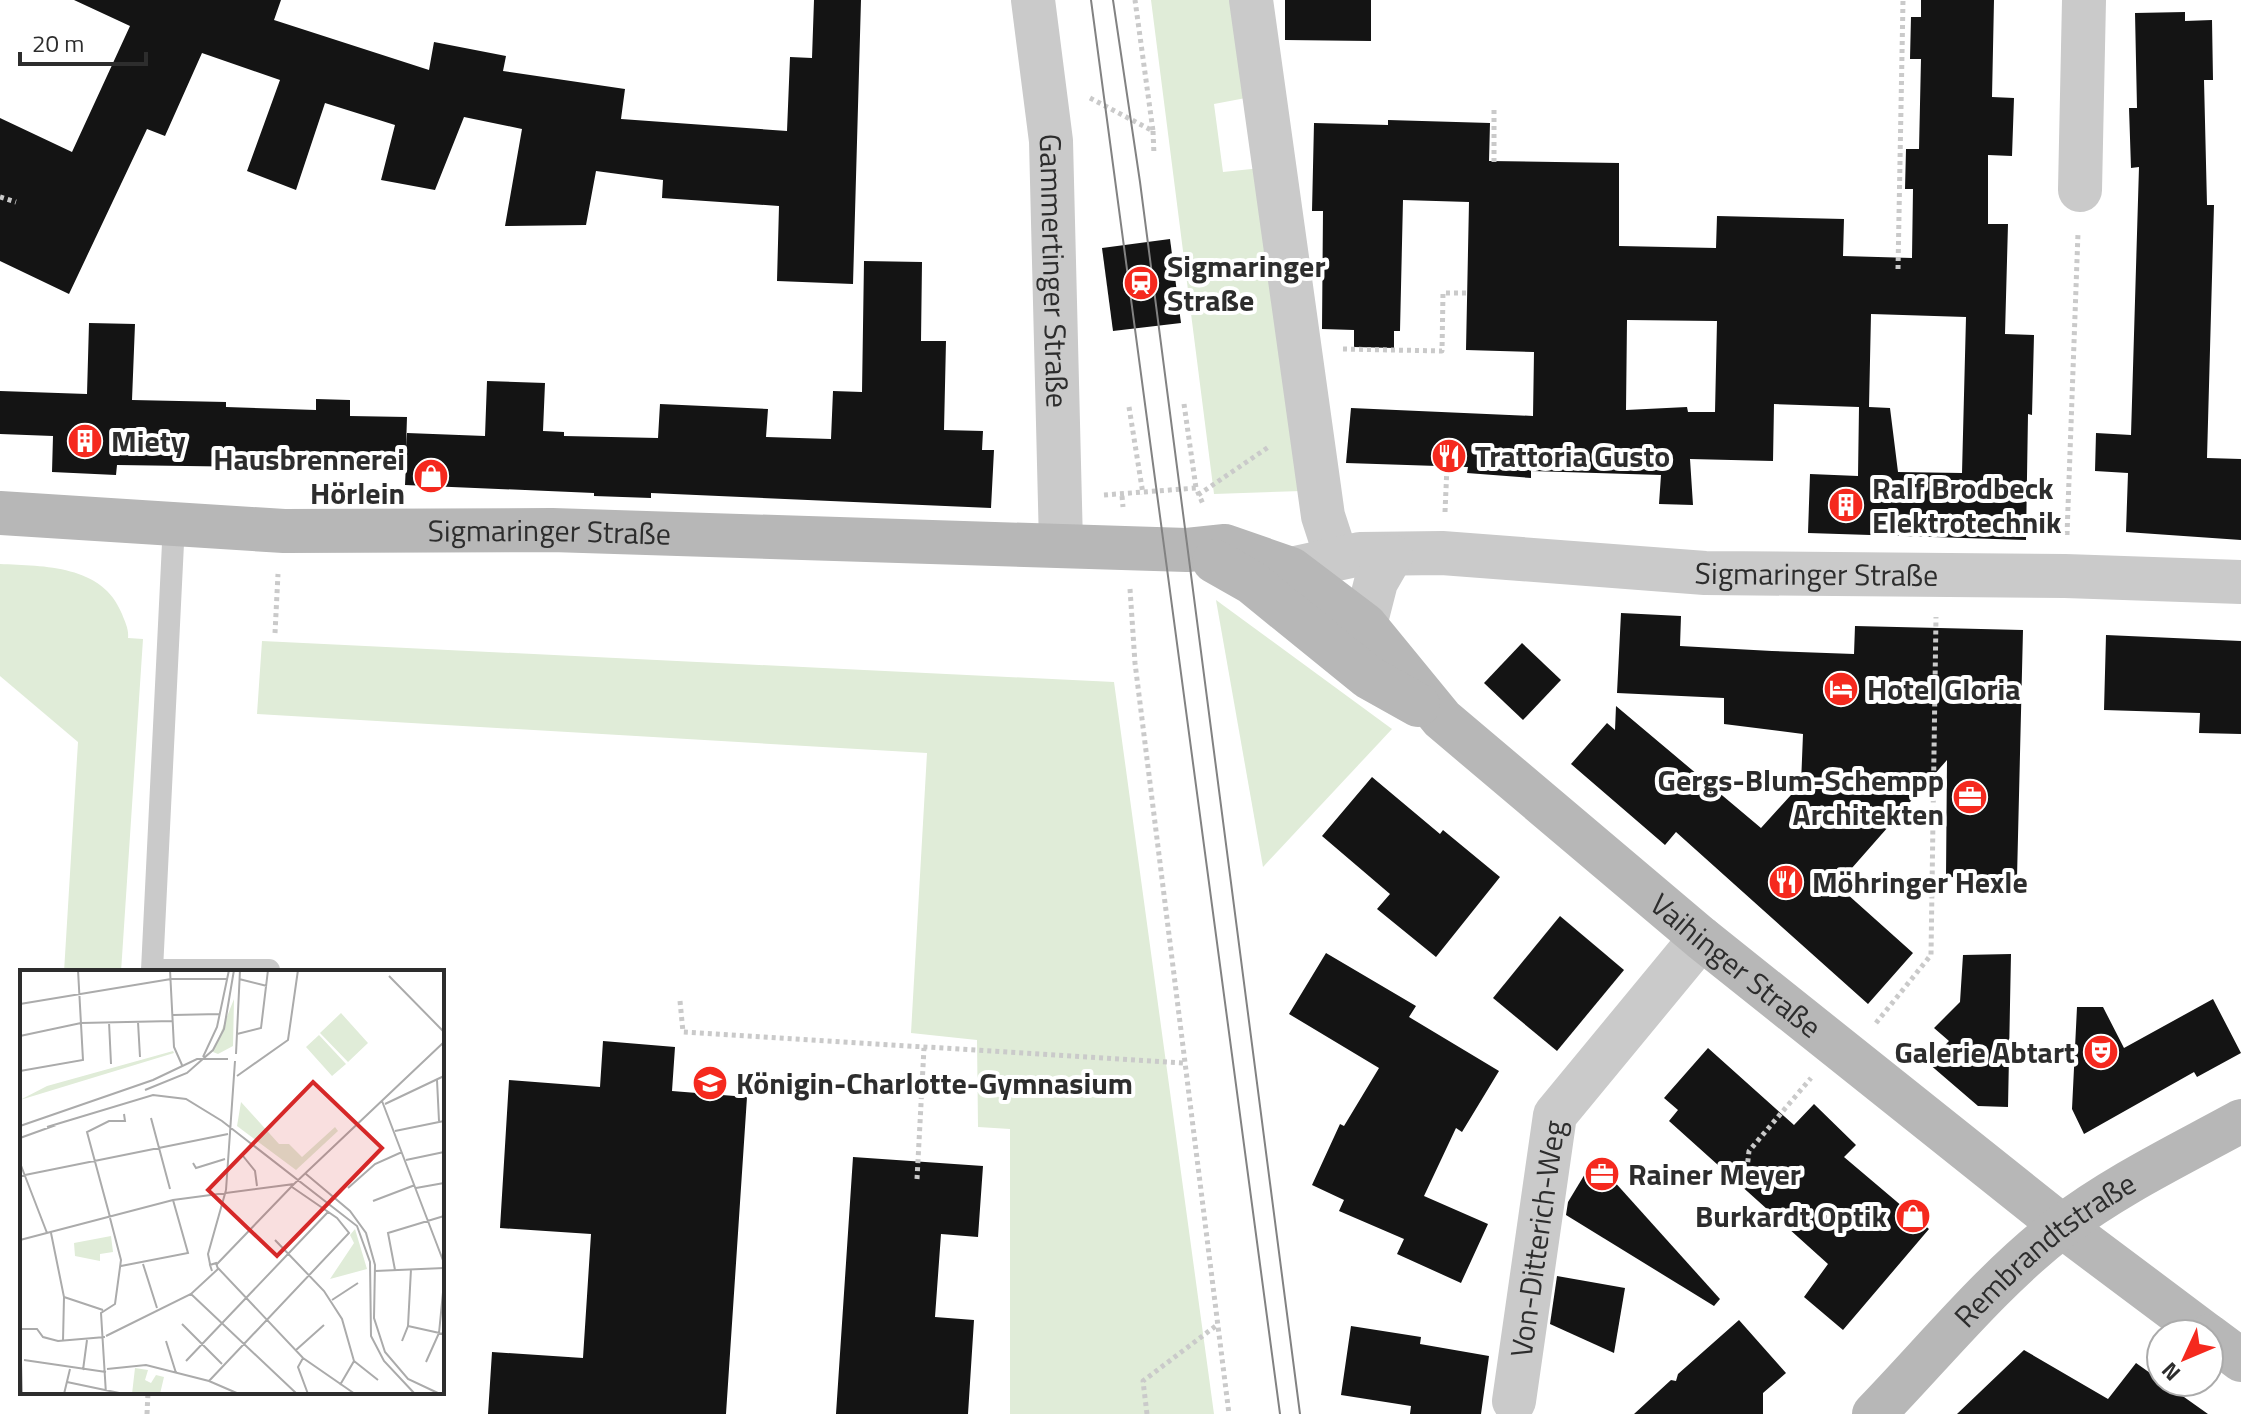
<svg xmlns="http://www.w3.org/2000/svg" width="2241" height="1414" viewBox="0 0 2241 1414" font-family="'Titillium Web',sans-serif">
	<rect width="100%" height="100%" fill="#fff"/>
	<g fill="#e0ecd8">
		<polygon points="1151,0 1236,0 1251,97 1214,104 1223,172 1261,168 1302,491 1214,494"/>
		<path d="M0,564C44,566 103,565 122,614C125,622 129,629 128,638L143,639L121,972H64L78,742L0,676Z"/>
		<polygon points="1216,600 1392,729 1263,867"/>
		<polygon points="262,641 1114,682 1214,1414 1010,1414 1010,1129 978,1127 977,1040 911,1033 927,753 257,714"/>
	</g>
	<g fill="#141414" fill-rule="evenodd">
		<polygon points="74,0 281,0 274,20 429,70 434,42 506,56 503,71 625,89 621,119 787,131 790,57 812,58 814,0 861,0 853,284 777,281 779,206 662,198 663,180 596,171 586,225 505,226 522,129 464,117 435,190 381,180 395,125 325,103 296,190 247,171 280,80 202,53 165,136 147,129 69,294 0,261 0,118 72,152 130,26"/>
		<polygon points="1285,0 1371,0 1371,41 1285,40"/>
		<path d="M1921,0H1994L1992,97L2014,98L2012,156L1988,155V224H2008L2005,334L2034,335L2032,415L2028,414L2026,540L1808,533L1810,474L1858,476L1859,407L1774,404L1773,461L1690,459L1693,505L1659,504L1661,475L1531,471V478L1467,473L1468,467L1346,463L1351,408L1533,416L1534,352L1466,350L1469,202L1403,200L1400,331H1394V348L1354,347V330L1322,329L1323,211H1312L1314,123L1388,125V120L1490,123L1489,161L1619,163V246L1716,248L1717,216L1844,219L1843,256L1912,258L1913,189H1905L1906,149H1919L1921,59H1910L1911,17H1921ZM1871,314L1966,317L1962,473L1898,472L1890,408L1869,407ZM1627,320L1717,321L1715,412H1688L1687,407L1626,410Z"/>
		<polygon points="2185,12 2185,21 2212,20 2213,80 2204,80 2207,205 2214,205 2207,458 2241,459 2241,540 2126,532 2128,473 2095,471 2096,433 2131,435 2139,167 2131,168 2129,108 2137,108 2135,13"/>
		<polygon points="1170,239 1181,323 1113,331 1102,248"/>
		<polygon points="864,261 922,262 921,341 946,341 944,430 983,431 982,450 994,450 991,508 651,493 651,498 594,496 594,493 405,485 406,463 314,459 314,468 117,465 116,475 52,472 53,436 0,434 0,391 87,394 89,323 135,324 132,400 226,402 226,407 316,410 316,399 350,400 350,416 407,417 406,448 407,433 485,436 487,381 545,383 543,431 564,432 564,436 658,438 660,404 768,409 766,437 831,439 833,391 862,392"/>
		<polygon points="1621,613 1681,616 1680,646 1772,651 1854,654 1855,626 2023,630 2017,878 1946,877 1947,760 1837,885 1913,953 1868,1004 1676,832 1665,845 1571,764 1607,723 1615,730 1616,706 1761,828 1801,784 1803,734 1724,724 1724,698 1617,693"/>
		<polygon points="2106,635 2241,641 2241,734 2199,733 2200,713 2104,710"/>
		<polygon points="1522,643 1561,680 1523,720 1484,683"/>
		<polygon points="1372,777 1440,834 1443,830 1500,877 1436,957 1377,909 1390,894 1322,836"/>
		<polygon points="1560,916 1624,970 1557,1051 1493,998"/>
		<polygon points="1326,953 1416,1006 1409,1017 1499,1071 1462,1132 1456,1128 1424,1196 1488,1224 1461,1283 1397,1254 1404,1239 1339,1211 1344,1200 1312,1185 1340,1124 1344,1126 1379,1068 1289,1014"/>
		<polygon points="2011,954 2008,1107 1978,1106 1928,1063 1949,1041 1934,1028 1960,1002 1963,955"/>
		<polygon points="2213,999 2241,1053 2197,1077 2194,1072 2084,1134 2072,1109 2077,1007 2103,1007 2124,1048"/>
		<polygon points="603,1041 675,1047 672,1091 747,1097 726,1414 488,1414 492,1352 583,1358 591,1234 500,1228 509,1080 600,1087"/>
		<polygon points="1708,1048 1794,1125 1814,1104 1856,1145 1844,1157 1929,1229 1843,1330 1804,1297 1828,1264 1669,1121 1678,1110 1664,1098"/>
		<polygon points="853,1157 983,1166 978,1237 941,1234 935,1317 974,1320 968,1414 836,1414"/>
		<polygon points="1594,1159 1720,1299 1714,1306 1566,1215 1568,1202"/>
		<polygon points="1557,1276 1625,1288 1614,1353 1550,1324"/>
		<polygon points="1739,1320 1786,1373 1763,1393 1763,1414 1634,1414 1671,1380 1676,1381 1678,1374"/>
		<polygon points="1351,1326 1421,1337 1420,1344 1489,1356 1481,1414 1410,1414 1411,1406 1341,1395"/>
		<polygon points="2024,1350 2108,1399 2136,1363 2208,1414 1957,1414"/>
	</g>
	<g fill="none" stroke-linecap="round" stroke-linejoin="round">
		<g stroke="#cacaca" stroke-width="5" stroke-dasharray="4 4" stroke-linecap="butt">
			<polyline points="1090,98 1153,131 1135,0"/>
			<polyline points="1494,110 1494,162"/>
			<polyline points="1153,131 1154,155"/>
			<polyline points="0,197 16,202"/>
			<polyline points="1898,269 1903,0"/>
			<polyline points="1343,349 1442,351 1443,293 1467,293"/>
			<polyline points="1184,404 1196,488"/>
			<polyline points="1129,407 1143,494"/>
			<polyline points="1104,495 1196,488 1203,504"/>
			<polyline points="1198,495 1270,446"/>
			<polyline points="1122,496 1123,507"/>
			<polyline points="1445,512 1447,466"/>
			<polyline points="2067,535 2078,233"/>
			<polyline points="1130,589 1135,663 1229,1414"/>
			<polyline points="275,633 278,574"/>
			<polyline points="680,1001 683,1032 1184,1063"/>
			<polyline points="1876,1023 1931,955 1936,617"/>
			<polyline points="917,1179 924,1048"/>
			<polyline points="1745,1186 1749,1151 1811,1078"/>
			<polyline points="147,1414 148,1392"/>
			<polyline points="1147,1414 1143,1381 1217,1325"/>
		</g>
		<polyline stroke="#cacaca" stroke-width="22" points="174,523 152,970 269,970"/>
		<g stroke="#cacaca" stroke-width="44">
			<path id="s1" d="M1033,0L1051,141L1061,544"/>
			<polyline points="1251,0 1323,516 1336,556"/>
			<polyline points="2080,190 2084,0"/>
			<path id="s2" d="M1291,569L1360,554L1442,553L1705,573L2065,576L2241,582"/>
			<polyline points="1365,625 1376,582 1391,556"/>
			<path id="s3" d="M1514,1401L1555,1115L1701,938"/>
		</g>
		<g stroke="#b7b7b7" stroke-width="44">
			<path id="s4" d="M0,513L284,531L552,530L1187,550L1225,546L1291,569L1365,625L1442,719L1701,938L2062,1226L2206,1334"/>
			<polyline points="1214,561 1251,582 1368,677 1418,705"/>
			<polyline points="2209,1336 2241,1360"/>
			<path id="s5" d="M1874,1414C1935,1351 1992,1280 2061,1227C2116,1185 2181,1154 2241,1121"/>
		</g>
		<g stroke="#828282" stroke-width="2">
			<polyline points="1091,0 1280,1414"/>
			<polyline points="1113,0 1140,182 1300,1414"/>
		</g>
	</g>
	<defs>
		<symbol id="station-disc" viewBox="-11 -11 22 22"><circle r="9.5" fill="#f5291e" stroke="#fff"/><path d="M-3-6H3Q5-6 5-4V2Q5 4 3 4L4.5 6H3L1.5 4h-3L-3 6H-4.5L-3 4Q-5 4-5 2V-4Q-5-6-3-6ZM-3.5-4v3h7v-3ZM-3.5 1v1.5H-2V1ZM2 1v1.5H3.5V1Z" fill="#fff"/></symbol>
		<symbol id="building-disc" viewBox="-11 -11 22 22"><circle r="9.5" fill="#f5291e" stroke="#fff"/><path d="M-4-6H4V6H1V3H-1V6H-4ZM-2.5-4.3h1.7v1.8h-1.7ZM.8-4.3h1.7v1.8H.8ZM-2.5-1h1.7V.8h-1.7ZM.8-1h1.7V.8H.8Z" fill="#fff"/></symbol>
		<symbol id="restaurant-disc" viewBox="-11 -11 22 22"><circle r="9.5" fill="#f5291e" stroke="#fff"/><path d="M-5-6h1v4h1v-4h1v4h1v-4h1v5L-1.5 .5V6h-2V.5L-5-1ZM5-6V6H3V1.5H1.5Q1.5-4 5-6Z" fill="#fff"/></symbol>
		<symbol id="shop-disc" viewBox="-11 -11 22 22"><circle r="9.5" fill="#f5291e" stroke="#fff"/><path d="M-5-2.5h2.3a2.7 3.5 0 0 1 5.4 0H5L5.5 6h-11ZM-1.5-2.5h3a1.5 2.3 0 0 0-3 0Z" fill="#fff"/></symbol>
		<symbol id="hotel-disc" viewBox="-11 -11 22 22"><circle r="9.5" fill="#f5291e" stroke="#fff"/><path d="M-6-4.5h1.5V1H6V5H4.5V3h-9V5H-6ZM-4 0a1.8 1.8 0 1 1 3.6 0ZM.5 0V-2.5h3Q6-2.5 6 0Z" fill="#fff"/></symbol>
		<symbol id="office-disc" viewBox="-11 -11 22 22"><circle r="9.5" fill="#f5291e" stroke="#fff"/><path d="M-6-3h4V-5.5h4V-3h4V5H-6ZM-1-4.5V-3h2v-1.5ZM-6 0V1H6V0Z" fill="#fff"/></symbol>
		<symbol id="theatre-disc" viewBox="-11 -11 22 22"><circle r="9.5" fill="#f5291e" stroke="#fff"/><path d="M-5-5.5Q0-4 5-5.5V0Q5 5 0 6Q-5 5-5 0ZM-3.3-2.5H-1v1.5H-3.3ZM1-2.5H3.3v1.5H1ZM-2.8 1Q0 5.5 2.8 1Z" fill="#fff"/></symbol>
		<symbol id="school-disc" viewBox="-11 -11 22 22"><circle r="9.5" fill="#f5291e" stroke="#fff"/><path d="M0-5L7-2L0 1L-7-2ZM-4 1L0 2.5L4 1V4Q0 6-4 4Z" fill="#fff"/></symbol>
	</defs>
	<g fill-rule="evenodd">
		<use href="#station-disc" x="1121" y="263" width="40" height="40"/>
		<use href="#building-disc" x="65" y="421" width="40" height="40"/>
		<use href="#restaurant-disc" x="1429" y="436" width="40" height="40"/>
		<use href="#shop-disc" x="411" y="456" width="40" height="40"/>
		<use href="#building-disc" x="1826" y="485" width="40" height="40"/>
		<use href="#hotel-disc" x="1821" y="669" width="40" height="40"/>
		<use href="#office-disc" x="1950" y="777" width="40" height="40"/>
		<use href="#restaurant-disc" x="1766" y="862" width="40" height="40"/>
		<use href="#theatre-disc" x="2081" y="1032" width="40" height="40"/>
		<use href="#school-disc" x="690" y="1063" width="40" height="40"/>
		<use href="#office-disc" x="1582" y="1154" width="40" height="40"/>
		<use href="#shop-disc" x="1893" y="1196" width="40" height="40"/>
	</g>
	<g text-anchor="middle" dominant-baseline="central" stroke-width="8" stroke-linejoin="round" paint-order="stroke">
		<g font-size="30" font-weight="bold" fill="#2d2d2d" stroke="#fff" text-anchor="start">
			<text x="1167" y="266">Sigmaringer<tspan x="1167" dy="34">Straße</tspan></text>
			<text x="111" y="441">Miety</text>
			<text x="1475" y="456">Trattoria Gusto</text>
			<text x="405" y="459" text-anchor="end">Hausbrennerei<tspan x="405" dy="34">Hörlein</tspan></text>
			<text x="1872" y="488">Ralf Brodbeck<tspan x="1872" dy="34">Elektrotechnik</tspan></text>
			<text x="1867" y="689">Hotel Gloria</text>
			<text x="1944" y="780" text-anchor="end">Gergs-Blum-Schempp<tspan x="1944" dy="34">Architekten</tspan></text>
			<text x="1812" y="882">Möhringer Hexle</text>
			<text x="2075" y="1052" text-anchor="end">Galerie Abtart</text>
			<text x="736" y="1083">Königin-Charlotte-Gymnasium</text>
			<text x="1628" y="1174">Rainer Meyer</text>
			<text x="1887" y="1216" text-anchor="end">Burkardt Optik</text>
		</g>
		<g font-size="30" fill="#2d2d2d" stroke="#fff">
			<text stroke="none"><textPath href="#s1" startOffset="272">Gammertinger Straße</textPath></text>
			<text stroke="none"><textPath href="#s4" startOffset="550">Sigmaringer Straße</textPath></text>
			<text stroke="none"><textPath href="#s2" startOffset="528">Sigmaringer Straße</textPath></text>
			<text stroke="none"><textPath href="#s4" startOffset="1894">Vaihinger Straße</textPath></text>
			<text stroke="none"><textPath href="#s3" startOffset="164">Von-Ditterich-Weg</textPath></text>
			<text stroke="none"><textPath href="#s5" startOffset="238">Rembrandtstraße</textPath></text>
		</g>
	</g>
	<g transform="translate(20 970)">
		<rect width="424" height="424" fill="#fff"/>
		<path d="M214,29L213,76L198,84L193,82ZM321,43L348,73L328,92L300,63ZM299,65L326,94L312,106L286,77ZM153,81L154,83L0,130L27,116ZM221,132L259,174H269L282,187L315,157L318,161L276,200L217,156ZM335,259L347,299L310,309L334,273L330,265ZM91,266L93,282L80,284V291L55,286L54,273ZM115,398L128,400L125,410L131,413L136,405L144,407L140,424H112Z" fill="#e0ecd8"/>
		<path fill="none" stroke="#ababab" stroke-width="2" d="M150,0L154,77L162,95M369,6L424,62M219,9L247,16M0,34L151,9H207M153,45L200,44M89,52L91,94M118,52L120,87M217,64L241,58L248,0M0,66L61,53L153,51M216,84L220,0M183,87L197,57L209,0M0,101L63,90L58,0M217,106L268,70L278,0M417,110L419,151M125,120L167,103L193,80L204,59L214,0M362,131L424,293M365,134L424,106M131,148L150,219M0,156L133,110L177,89H208M27,157L133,125L166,129L202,151L337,256L350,292L351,366L364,391L395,424M375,161L424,151M0,168L36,155M223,186L235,201L237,216M386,190L424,182M0,193L27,263M173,193L176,198L205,189M286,204L330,241L346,263L355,295L354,348L365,382L388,409L420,424M0,206L208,164M328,218L355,194L382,182M396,218L424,213M206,220L215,91M353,231L395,215M90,247L67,162L89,151H105L104,144M31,263L44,327L43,371M0,270L153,230L274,214L424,72M255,270L304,321L322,349L334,391L320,415M123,294L137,338M190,294L188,284L206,220M197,294L274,214M101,296L168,283L153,230M198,298L283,388L335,424M375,300L368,263L424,246M355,301L424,298M171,324L277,424M44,327L83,340M312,330L338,313M162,354L202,394M388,356L424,364M0,359H17L23,367L38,371L85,367M0,360L2,424M86,366L171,324L198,299L196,293L190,295L192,301M146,371L156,403M382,371L388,356L391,299M276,380L304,355M283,388L278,397L288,424M4,390L86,402M166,391L308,242M334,391L358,410M406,392L419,363L424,312M87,399L126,395L189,411L219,424M63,400L67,370M189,411L329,263L317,248L272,217M47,412L104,424M44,424L50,399M86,424L81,343L95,334L101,290L90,248"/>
		<path fill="#d62828" fill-opacity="0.15" stroke="#d62828" stroke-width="4" d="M293,112L362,178L257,286L188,220Z"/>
		<rect width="424" height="424" fill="none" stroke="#2d2d2d" stroke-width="4"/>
	</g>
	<g transform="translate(2185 1358) rotate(226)"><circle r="38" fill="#ffffff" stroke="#ababab" stroke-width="2"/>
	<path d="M0-6L14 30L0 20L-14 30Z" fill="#f5291e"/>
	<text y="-12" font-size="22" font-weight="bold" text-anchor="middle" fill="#2d2d2d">N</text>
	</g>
	<path d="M20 52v12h126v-12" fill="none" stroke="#2d2d2d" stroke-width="4"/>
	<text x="32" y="52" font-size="24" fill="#2d2d2d" stroke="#ffffff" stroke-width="6" paint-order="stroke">20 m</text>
</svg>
